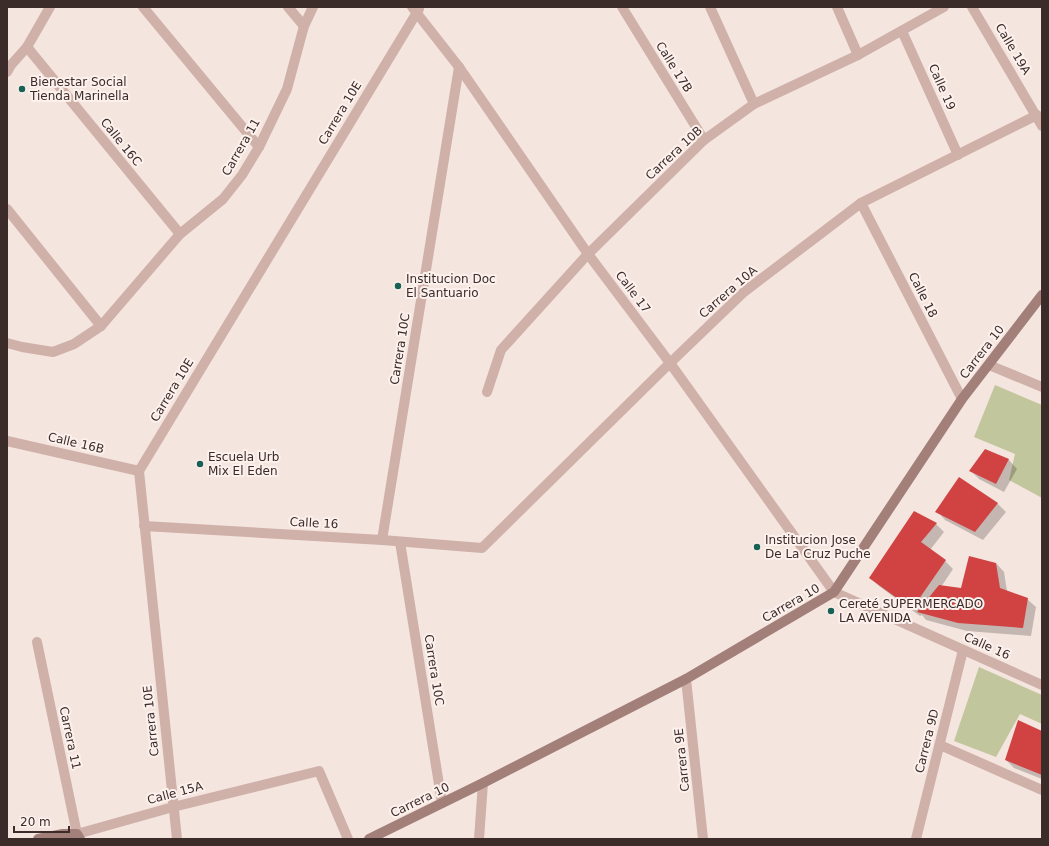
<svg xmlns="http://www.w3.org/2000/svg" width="1049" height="846" viewBox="0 0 1049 846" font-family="'DejaVu Sans',sans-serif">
	<rect width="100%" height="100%" fill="#f5e5df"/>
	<g fill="#c2c69d">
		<polygon points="995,385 1042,405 1042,498 1009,480 1015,454 974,437"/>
		<polygon points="979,667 1042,695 1042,724 1020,714 996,757 954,741"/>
	</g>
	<g fill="#0003">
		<polygon points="986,450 1009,460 1017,469 1004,492 979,479 971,471"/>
		<polygon points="959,478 998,504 1006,512 983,540 945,520 937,511"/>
		<polygon points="936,524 944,532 930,550 945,561 953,569 941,587 961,589 996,563 1004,572 1007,591 1027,599 1036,607 1031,636 967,631 926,620 922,615 920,616 879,586 871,578"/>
		<polygon points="1042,732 1042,779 1014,768 1006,760"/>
	</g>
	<g fill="#d04342">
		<polygon points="985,449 1009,459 996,484 969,471"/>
		<polygon points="959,477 998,503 975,532 935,512"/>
		<polygon points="914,511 937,523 921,542 946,560 912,609 869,578"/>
		<polygon points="969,556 996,563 1000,588 1028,598 1023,628 958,623 917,612 939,585 961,588"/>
		<polygon points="1018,720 1042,731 1042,775 1005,760"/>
	</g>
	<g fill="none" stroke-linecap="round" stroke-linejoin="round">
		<g stroke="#cfb1a9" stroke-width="10">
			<polyline points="143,7 259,147"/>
			<polyline points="288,7 304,26"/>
			<polyline points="412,7 459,67 588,254 670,363 834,592 1042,685"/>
			<polyline points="622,7 704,140"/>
			<polyline points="710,7 754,104"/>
			<polyline points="837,7 858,55"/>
			<polyline points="972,7 1042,126"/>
			<polyline points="902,31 958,155"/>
			<polyline points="27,47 180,234"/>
			<polyline points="7,72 11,65 27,47 50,7"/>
			<polyline points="861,203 962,399"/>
			<polyline points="7,209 101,326"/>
			<polyline points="7,343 22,347 53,352 74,344 101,326 180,234 223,199 242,175 259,147 287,89 304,26 313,7"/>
			<polyline points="989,365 1042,387"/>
			<polyline points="487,392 501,350 588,254 704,140 754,104 858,55 944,7"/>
			<polyline points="7,441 139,471"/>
			<polyline points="144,526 382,540 482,548 670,363 744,292 861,203 1037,115"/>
			<polyline points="382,540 459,67"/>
			<polyline points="400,542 442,803"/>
			<polyline points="37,642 77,834 173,807 319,771 348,839"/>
			<polyline points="686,679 703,839"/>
			<polyline points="940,745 1042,790"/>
			<polyline points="177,839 139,471 419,9"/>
			<polyline points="479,839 483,783"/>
			<polyline points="916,839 963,650"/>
		</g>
		<g stroke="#a37f7a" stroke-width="10">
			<polyline points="38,839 63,834 77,834 80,839"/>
			<polyline points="369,839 483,783 686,679 834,592 962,399 1042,295"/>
		</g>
	</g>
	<g fill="#1a6155" stroke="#fcf1ec" stroke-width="1.5">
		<circle cx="22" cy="89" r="4"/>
		<circle cx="398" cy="286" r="4"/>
		<circle cx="200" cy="464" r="4"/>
		<circle cx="757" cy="547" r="4"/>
		<circle cx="831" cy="611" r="4"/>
	</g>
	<g text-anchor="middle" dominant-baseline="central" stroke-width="4" stroke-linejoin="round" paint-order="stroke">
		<g font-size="12" fill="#3b2b29" stroke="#fcf1ec">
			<text transform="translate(1013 49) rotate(59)">Calle 19A</text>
			<text transform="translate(674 67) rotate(58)">Calle 17B</text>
			<text transform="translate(942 87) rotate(66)">Calle 19</text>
			<text transform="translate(340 113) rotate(-59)">Carrera 10E</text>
			<text transform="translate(121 142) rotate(51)">Calle 16C</text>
			<text transform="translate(241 147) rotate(-60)">Carrera 11</text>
			<text transform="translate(674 153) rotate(-43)">Carrera 10B</text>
			<text transform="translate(633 292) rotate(53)">Calle 17</text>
			<text transform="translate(728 292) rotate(-41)">Carrera 10A</text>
			<text transform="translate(923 295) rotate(63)">Calle 18</text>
			<text transform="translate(400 349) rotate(-81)">Carrera 10C</text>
			<text transform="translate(982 352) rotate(-52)">Carrera 10</text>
			<text transform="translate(172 390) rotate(-59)">Carrera 10E</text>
			<text transform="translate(76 443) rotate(13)">Calle 16B</text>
			<text transform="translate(314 523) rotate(3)">Calle 16</text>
			<text transform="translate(791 603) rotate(-30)">Carrera 10</text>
			<text transform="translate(987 646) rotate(24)">Calle 16</text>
			<text transform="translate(434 670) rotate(81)">Carrera 10C</text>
			<text transform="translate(151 721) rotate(-96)">Carrera 10E</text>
			<text transform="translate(70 738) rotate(78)">Carrera 11</text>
			<text transform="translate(927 741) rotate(-76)">Carrera 9D</text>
			<text transform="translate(682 760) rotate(-96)">Carrera 9E</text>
			<text transform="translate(175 793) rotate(-15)">Calle 15A</text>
			<text transform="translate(420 800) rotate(-26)">Carrera 10</text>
		</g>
		<g font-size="12" fill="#3b2b29" stroke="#fcf1ec" text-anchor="start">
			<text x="30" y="82">Bienestar Social<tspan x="30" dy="14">Tienda Marinella</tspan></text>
			<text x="406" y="279">Institucion Doc<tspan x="406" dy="14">El Santuario</tspan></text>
			<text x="208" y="457">Escuela Urb<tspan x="208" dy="14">Mix El Eden</tspan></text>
			<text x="765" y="540">Institucion Jose<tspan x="765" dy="14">De La Cruz Puche</tspan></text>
			<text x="839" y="604">Cereté SUPERMERCADO<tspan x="839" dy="14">LA AVENIDA</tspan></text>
		</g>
	</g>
	<rect width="1049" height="846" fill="none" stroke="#3b2b29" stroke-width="16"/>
	<path d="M14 826v6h55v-6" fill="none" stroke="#3b2b29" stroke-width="2"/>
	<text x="20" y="826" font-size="12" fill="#3b2b29" stroke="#fcf1ec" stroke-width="3" paint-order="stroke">20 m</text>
</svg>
